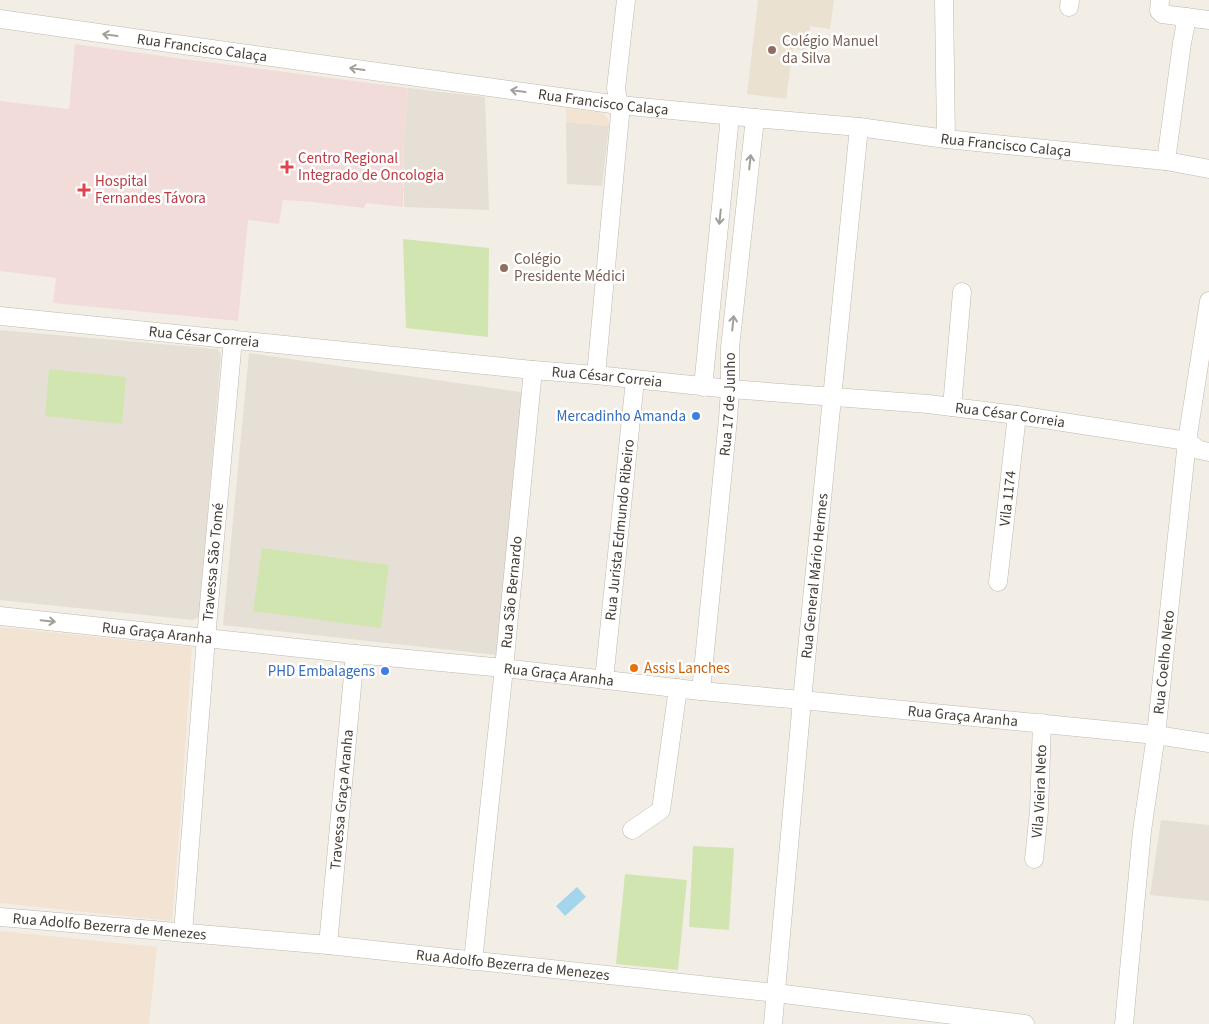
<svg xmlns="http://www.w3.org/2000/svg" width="1209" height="1024" viewBox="0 0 1209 1024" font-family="'Source Sans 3',sans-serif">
	<rect width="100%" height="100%" fill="#f2eee6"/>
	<g fill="#e6dfd5">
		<polygon points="408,88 485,97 489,210 404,207 404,134"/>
		<polygon points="566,122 609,126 602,186 567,184"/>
		<polygon points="0,330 217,349 221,354 199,617 193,620 0,600"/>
		<polygon points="249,353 527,393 496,655 223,625"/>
		<polygon points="1161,820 1209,825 1209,901 1150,895"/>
	</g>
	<g fill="#f3e3d2">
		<polygon points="566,108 603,113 609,120 609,126 566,122"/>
		<polygon points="0,627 192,647 180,822 172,921 0,903"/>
		<polygon points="0,931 157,947 149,1024 0,1024"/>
	</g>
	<polygon fill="#ebe1d1" points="758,0 834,0 830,29 810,26 807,51 793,49 786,99 747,94"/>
	<polygon fill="#f2dcda" points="75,44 184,59 408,88 404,134 403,207 366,203 364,208 312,202 283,200 279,224 248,220 238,321 53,303 56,278 0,271 0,101 69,109"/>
	<g fill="#d1e5b1">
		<polygon points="403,239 489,248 488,337 406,328"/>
		<polygon points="49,369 126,377 122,424 45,416"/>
		<polygon points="262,548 389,565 381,628 253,611"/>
		<polygon points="693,846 734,848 729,930 689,927"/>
		<polygon points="625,874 687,880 678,970 616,964"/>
	</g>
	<polygon fill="#a5d5ed" points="577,887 586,897 565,916 556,906"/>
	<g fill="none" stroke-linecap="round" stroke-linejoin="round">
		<defs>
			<g id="minor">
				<polyline points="944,0 946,139"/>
				<polyline points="1160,0 1159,11 1162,14 1209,20"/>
				<polyline points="1069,7 1070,0"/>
				<path id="s1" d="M0,19L176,44L619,105L755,118L859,127L946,139L1166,161L1209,169"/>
				<polyline points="1166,161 1182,43 1187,17"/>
				<path id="s2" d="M0,316L533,370L596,375L730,389L928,404L1017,415L1187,441L1199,450L1209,452"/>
				<polyline points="596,375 620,115 616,88 626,0"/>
				<polyline points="703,387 730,116"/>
				<polyline points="952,407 962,292"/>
				<path id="s3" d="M998,582L1017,415"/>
				<path id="s4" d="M0,616L355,654L504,668L701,691L802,700L1156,735L1209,743"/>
				<path id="s5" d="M604,680L635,380"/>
				<path id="s6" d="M701,691L728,419L730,389V348L755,118"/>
				<polyline points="632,830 661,810 678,688"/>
				<path id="s7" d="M1034,859L1039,811L1042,723"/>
				<path id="s8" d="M0,917L328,945L776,993L1025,1024"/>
				<path id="s9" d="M183,933L206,638L233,339"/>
				<path id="s10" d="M328,945L355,654"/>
				<path id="s11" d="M473,961L504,668L533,370"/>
				<path id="s12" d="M773,1024L802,700L859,127"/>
				<path id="s13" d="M1124,1024L1142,831L1156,735L1187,441L1209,301"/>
			</g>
		</defs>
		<use href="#minor" stroke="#c0b8ac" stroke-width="19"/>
		<use href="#minor" stroke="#fff" stroke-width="18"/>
	</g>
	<defs><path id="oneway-shaft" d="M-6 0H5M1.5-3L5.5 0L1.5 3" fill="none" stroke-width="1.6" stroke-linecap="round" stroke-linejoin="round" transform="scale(1.25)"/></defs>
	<g stroke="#a29e9a">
		<use href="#oneway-shaft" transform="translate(110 35) rotate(-172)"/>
		<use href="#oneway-shaft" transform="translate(357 69) rotate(-172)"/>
		<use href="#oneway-shaft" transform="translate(518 91) rotate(-172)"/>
		<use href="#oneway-shaft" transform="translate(750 162) rotate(-84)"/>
		<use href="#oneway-shaft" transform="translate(720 217) rotate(96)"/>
		<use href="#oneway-shaft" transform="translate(733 323) rotate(-84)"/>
		<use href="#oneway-shaft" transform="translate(48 621) rotate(6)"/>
	</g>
	<g fill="#8d6e63" stroke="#fff" stroke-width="2">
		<circle cx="772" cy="50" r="5"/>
		<circle cx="504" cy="268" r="5"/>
	</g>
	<g fill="#e0444e" stroke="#fff" stroke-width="2">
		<path d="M284.5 159.5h5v5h5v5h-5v5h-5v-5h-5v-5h5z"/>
		<path d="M81.5 182.5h5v5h5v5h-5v5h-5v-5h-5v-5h5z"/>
	</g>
	<g fill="#3f7fe0" stroke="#fff" stroke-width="2">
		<circle cx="696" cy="416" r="5"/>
		<circle cx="385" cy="671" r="5"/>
	</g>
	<circle fill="#e8710a" stroke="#fff" stroke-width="2" cx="634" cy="668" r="5"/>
	<g text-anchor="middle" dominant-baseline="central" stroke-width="5" stroke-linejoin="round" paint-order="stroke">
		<g font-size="15" fill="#785e54" stroke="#fff" text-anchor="start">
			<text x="782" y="41">Colégio Manuel<tspan x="782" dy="17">da Silva</tspan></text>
			<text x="514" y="259">Colégio<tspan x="514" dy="17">Presidente Médici</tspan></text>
		</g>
		<g font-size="15" fill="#453e36" stroke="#fff">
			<text stroke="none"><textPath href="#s1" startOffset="204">Rua Francisco Calaça</textPath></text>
			<text stroke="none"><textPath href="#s1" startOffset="609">Rua Francisco Calaça</textPath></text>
			<text stroke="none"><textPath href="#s1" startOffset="1014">Rua Francisco Calaça</textPath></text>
			<text stroke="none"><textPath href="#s2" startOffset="205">Rua César Correia</textPath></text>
			<text stroke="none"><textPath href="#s2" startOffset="610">Rua César Correia</textPath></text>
			<text stroke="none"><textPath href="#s6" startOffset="288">Rua 17 de Junho</textPath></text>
			<text stroke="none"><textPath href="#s2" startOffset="1015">Rua César Correia</textPath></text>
			<text stroke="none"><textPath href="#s3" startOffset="84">Vila 1174</textPath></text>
			<text stroke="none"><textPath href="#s5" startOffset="151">Rua Jurista Edmundo Ribeiro</textPath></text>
			<text stroke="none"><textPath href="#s9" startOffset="372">Travessa São Tomé</textPath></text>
			<text stroke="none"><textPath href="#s12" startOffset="450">Rua General Mário Hermes</textPath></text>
			<text stroke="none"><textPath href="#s11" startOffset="371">Rua São Bernardo</textPath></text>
			<text stroke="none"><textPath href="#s4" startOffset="158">Rua Graça Aranha</textPath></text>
			<text stroke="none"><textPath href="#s13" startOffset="364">Rua Coelho Neto</textPath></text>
			<text stroke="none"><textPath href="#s4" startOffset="562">Rua Graça Aranha</textPath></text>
			<text stroke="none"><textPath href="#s4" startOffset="968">Rua Graça Aranha</textPath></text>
			<text stroke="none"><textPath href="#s7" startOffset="68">Vila Vieira Neto</textPath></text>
			<text stroke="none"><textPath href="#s10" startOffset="146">Travessa Graça Aranha</textPath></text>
			<text stroke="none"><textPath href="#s8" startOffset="110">Rua Adolfo Bezerra de Menezes</textPath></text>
			<text stroke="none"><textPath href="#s8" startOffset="515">Rua Adolfo Bezerra de Menezes</textPath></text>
		</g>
		<g font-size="15" fill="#be3a42" stroke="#fff" text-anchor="start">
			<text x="298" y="158">Centro Regional<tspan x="298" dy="17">Integrado de Oncologia</tspan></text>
			<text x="95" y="181">Hospital<tspan x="95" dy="17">Fernandes Távora</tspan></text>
		</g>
		<g font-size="15" fill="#366cbe" stroke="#fff" text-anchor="end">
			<text x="686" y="416">Mercadinho Amanda</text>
			<text x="375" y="671">PHD Embalagens</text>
		</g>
		<g font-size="15" fill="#c56008" stroke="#fff" text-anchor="start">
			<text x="644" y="668">Assis Lanches</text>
		</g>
	</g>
</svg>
